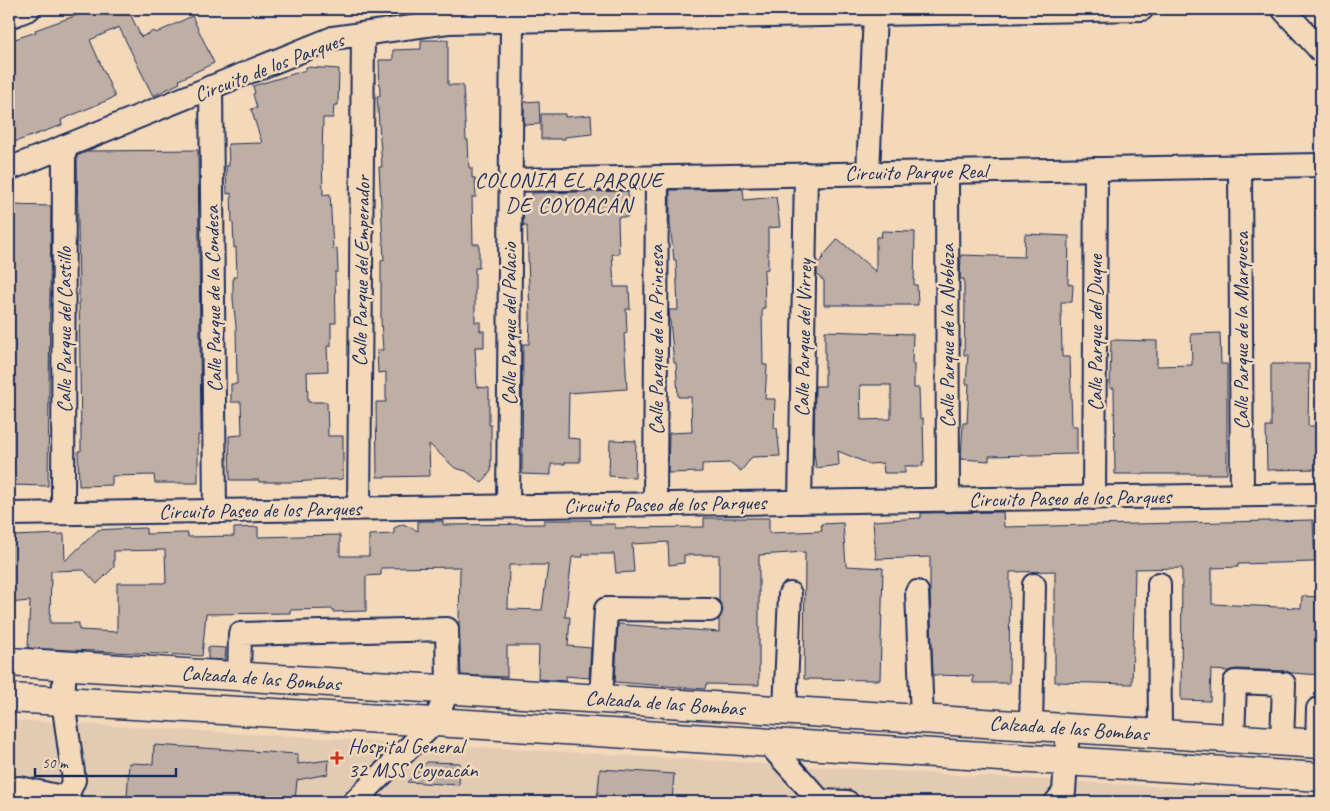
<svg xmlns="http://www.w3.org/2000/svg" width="1330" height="811" viewBox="0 0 1330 811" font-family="Caveat,sans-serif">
	<rect width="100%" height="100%" fill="#f3d8ba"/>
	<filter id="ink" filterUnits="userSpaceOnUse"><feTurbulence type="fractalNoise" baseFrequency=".02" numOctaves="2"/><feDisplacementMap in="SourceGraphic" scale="10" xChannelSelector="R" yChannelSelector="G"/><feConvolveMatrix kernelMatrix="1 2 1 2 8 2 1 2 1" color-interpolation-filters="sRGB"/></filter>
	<g filter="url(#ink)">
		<polygon fill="#e3cbb3" points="9,720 1321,796 1321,802 9,802"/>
		<g fill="#beaea4" stroke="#1b2f5e" fill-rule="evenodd">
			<polygon points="81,9 128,9 141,37 154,31 156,33 192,16 214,63 179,80 180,83 153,96 119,27 90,40 115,97 61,120 62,125 9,144 9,41 36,32 35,30 83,13"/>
			<polygon points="421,40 448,40 448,85 463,85 466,140 468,140 469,168 472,168 472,178 475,178 476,197 472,197 473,244 479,244 479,268 475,268 475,322 480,322 480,331 484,331 484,347 475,347 477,387 489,388 489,425 491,425 491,471 482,483 466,471 455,468 429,444 430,476 377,477 376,402 386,402 386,372 378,373 377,350 383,350 381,320 381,261 384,260 379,167 382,167 377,96 380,96 379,60 393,60 393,50 421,49"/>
			<polygon points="306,67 339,69 338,105 334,105 333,118 323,118 322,155 323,195 330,194 333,249 337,248 338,272 335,272 336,323 331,323 331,346 327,346 328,371 307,372 308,402 327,402 328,436 343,436 343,479 291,482 259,482 259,480 230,480 229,436 242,435 241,402 231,402 231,384 237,384 236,326 233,299 233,277 237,277 236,247 234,248 233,223 232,223 231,193 227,194 226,166 229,166 228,144 262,143 251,109 257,108 253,94 255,93 253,86 306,70"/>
			<polygon points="539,101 540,124 524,125 524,102"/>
			<polygon points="541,114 565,114 565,117 591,115 592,134 565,137 565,139 541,139"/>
			<polygon points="198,150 201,435 198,435 198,483 155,483 154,475 112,476 112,485 79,486 78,451 81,451 81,438 77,156 89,151"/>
			<polygon points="743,189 744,200 776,197 780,227 768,228 768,269 764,270 765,308 762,308 763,365 767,365 765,399 775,399 774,428 777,428 780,456 752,457 741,471 731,463 702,464 702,472 668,473 669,433 692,432 691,397 678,397 676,363 674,363 669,310 678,310 676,260 674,260 670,224 670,190"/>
			<polygon points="628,191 628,217 618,217 619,254 612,254 614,287 629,287 630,309 626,309 627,333 624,334 627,389 569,393 568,438 580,439 580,462 565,462 565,464 551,464 551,475 522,474 523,344 529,344 530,317 527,226 523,226 524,199 532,199 532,193"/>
			<polygon points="9,205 51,206 48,486 9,485"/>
			<polygon points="882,231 915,232 914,285 917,285 918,305 824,305 824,281 817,275 817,264 824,257 823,256 838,239 876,272 876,237 881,237"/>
			<polygon points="1025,234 1069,236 1068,284 1073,285 1072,302 1061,302 1062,357 1070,357 1072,426 1077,426 1077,454 989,456 989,461 961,459 963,423 967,423 969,384 966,384 968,355 964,355 965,302 964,302 964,279 960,279 961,255 1024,257"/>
			<path d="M825,331L913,334L912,364H914V388H919L920,419L923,418L924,462H922L923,466H905V473H884L883,463L869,464L838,451L839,465L816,468L814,452L815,386H825ZM860,385H891V419L861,420Z"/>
			<polygon points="1220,333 1221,364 1227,364 1227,474 1115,474 1114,388 1110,388 1111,340 1157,341 1157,366 1192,365 1191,334"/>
			<polygon points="1271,364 1309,364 1308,426 1321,426 1321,469 1267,470 1266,427 1271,427"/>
			<polygon points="610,440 636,441 635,478 609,476"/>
			<polygon points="1003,512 1004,527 1313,520 1315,562 1238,564 1238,567 1212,568 1212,604 1301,608 1302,596 1321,597 1321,675 1292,673 1285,671 1236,669 1228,671 1211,670 1210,701 1181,700 1182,568 1135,569 1132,684 1055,682 1055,571 1010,572 1009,683 973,683 973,676 933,675 930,590 930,557 876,559 873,521 921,518 921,513"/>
			<path d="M704,518H769V533L822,531L821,524L843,523L846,566L883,568L880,680L804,679L805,552L759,555V685L706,684L705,689L615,682L618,624L719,632V619L723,610L719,601V555H684V563L669,565L668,542L632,544L634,572L616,573L614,554H583V557H572L565,617H570L568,646L591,648L589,678L566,676V681L538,679L539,646H507V677L461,675L459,624L460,567L381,568V575L366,576V611L333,612V609L290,610V613L206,614L202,656L28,648L30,601L9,603V540L11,541V536L64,534L65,561L98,530L114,529L146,528V534L188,533V537L234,536V528L258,527V537L340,535V556H369V535L394,534V528L403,524L418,531V521H443V525L544,524V520H591V524H615V528L704,527ZM165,550L166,583H117V632L79,630V623H50L51,571L84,570L97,584L114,567V551ZM509,565H548L542,610L508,609Z"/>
			<polygon points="208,647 226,648 225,660 208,659"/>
			<polygon points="154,745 298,754 298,764 329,760 328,774 297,780 295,802 150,802 150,800 127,799 129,763 153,764"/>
			<polygon points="427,762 460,763 459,785 407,782"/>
			<polygon points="600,769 674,774 672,802 597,802"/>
		</g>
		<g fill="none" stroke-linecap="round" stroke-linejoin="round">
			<defs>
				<g id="minor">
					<polyline points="1283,9 1321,51"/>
					<polyline points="9,17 29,9"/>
					<polyline points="211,87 215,510"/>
					<polyline points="1240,166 1242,495"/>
					<polyline points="9,169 333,38 448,22 1142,9"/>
					<polyline points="947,172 948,500"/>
					<polyline points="868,173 875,14"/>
					<polyline points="510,180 1321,165"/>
					<polyline points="1094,498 1096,169"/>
					<polyline points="800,502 806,174"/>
					<polyline points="655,504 657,177"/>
					<polyline points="508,506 512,21"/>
					<polyline points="359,508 363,34"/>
					<polyline points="63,513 64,147"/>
					<polyline points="9,514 1321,494"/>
					<polyline points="1159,584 1160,734"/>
					<polyline points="917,592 922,719"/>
					<polyline points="65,665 63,701 74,780 66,798"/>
					<polyline points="239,676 240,634 447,629 448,689 435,722 354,802"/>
					<polyline points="601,699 606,609 710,610"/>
					<polyline points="785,710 790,594"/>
					<polyline points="1031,726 1034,585"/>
					<polyline points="1233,739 1235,682 1284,684 1282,742"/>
					<polyline points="768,743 821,802"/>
					<polyline points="1317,744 1318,709 1321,709"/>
					<polyline points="9,789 20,788 66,798 71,802"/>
					<polyline points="820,801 847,802"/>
					<polyline points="1056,802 1064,792 1068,728"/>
				</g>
				<g id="major">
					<polyline points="9,662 1321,744"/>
					<polyline points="9,698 435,722 1321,777"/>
				</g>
			</defs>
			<use href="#minor" stroke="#1b2f5e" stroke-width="26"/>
			<use href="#major" stroke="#1b2f5e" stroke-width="31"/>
			<use href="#minor" stroke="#f3d8ba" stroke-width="22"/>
			<use href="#major" stroke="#f3d8ba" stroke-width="28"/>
		</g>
	</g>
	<path fill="#c8321e" stroke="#f3d8ba" stroke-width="2" d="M334.5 750.5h5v5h5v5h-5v5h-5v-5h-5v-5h5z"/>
	<g text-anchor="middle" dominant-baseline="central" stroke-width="5" stroke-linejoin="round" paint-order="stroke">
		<g font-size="21" fill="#1b2f5e" stroke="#f3d8ba">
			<text transform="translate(269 67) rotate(-21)">Circuito de los Parques</text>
			<text transform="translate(916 172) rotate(-1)">Circuito Parque Real</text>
			<text transform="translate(361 271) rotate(-89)">Calle Parque del Emperador</text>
			<text transform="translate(213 299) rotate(-91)">Calle Parque de la Condesa</text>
			<text transform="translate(509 324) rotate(-90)">Calle Parque del Palacio</text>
			<text transform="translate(64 330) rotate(-90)">Calle Parque del Castillo</text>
			<text transform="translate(1241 331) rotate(-90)">Calle Parque de la Marquesa</text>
			<text transform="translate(1095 333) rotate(-90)">Calle Parque del Duque</text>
			<text transform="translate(947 336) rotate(-90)">Calle Parque de la Nobleza</text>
			<text transform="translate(803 338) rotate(-89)">Calle Parque del Virrey</text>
			<text transform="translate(656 340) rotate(-90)">Calle Parque de la Princesa</text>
			<text transform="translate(1070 498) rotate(-1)">Circuito Paseo de los Parques</text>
			<text transform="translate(665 504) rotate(-1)">Circuito Paseo de los Parques</text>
			<text transform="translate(260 510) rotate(-1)">Circuito Paseo de los Parques</text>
			<text transform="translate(261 678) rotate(4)">Calzada de las Bombas</text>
			<text transform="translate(665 703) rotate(4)">Calzada de las Bombas</text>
			<text transform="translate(1069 728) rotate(4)">Calzada de las Bombas</text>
		</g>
		<g font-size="21" fill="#1b2f5e" stroke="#f3d8ba" text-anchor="start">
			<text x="348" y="746">Hospital General<tspan x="348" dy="24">32 MSS Coyoacán</tspan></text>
		</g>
		<g font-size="22" letter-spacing="1" fill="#1b2f5e" stroke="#f3d8ba">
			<text x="569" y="180">COLONIA EL PARQUE<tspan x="569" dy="25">DE COYOACÁN</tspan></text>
		</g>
	</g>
	<rect width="1330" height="811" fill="none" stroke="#f3d8ba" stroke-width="30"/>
	<rect x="15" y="15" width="1300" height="781" fill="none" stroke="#1b2f5e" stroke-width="2" filter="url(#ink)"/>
	<path d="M35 768v8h141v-8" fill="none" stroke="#1b2f5e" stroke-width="2.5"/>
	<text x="42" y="768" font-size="15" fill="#1b2f5e" stroke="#f3d8ba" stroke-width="4" paint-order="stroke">50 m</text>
</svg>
